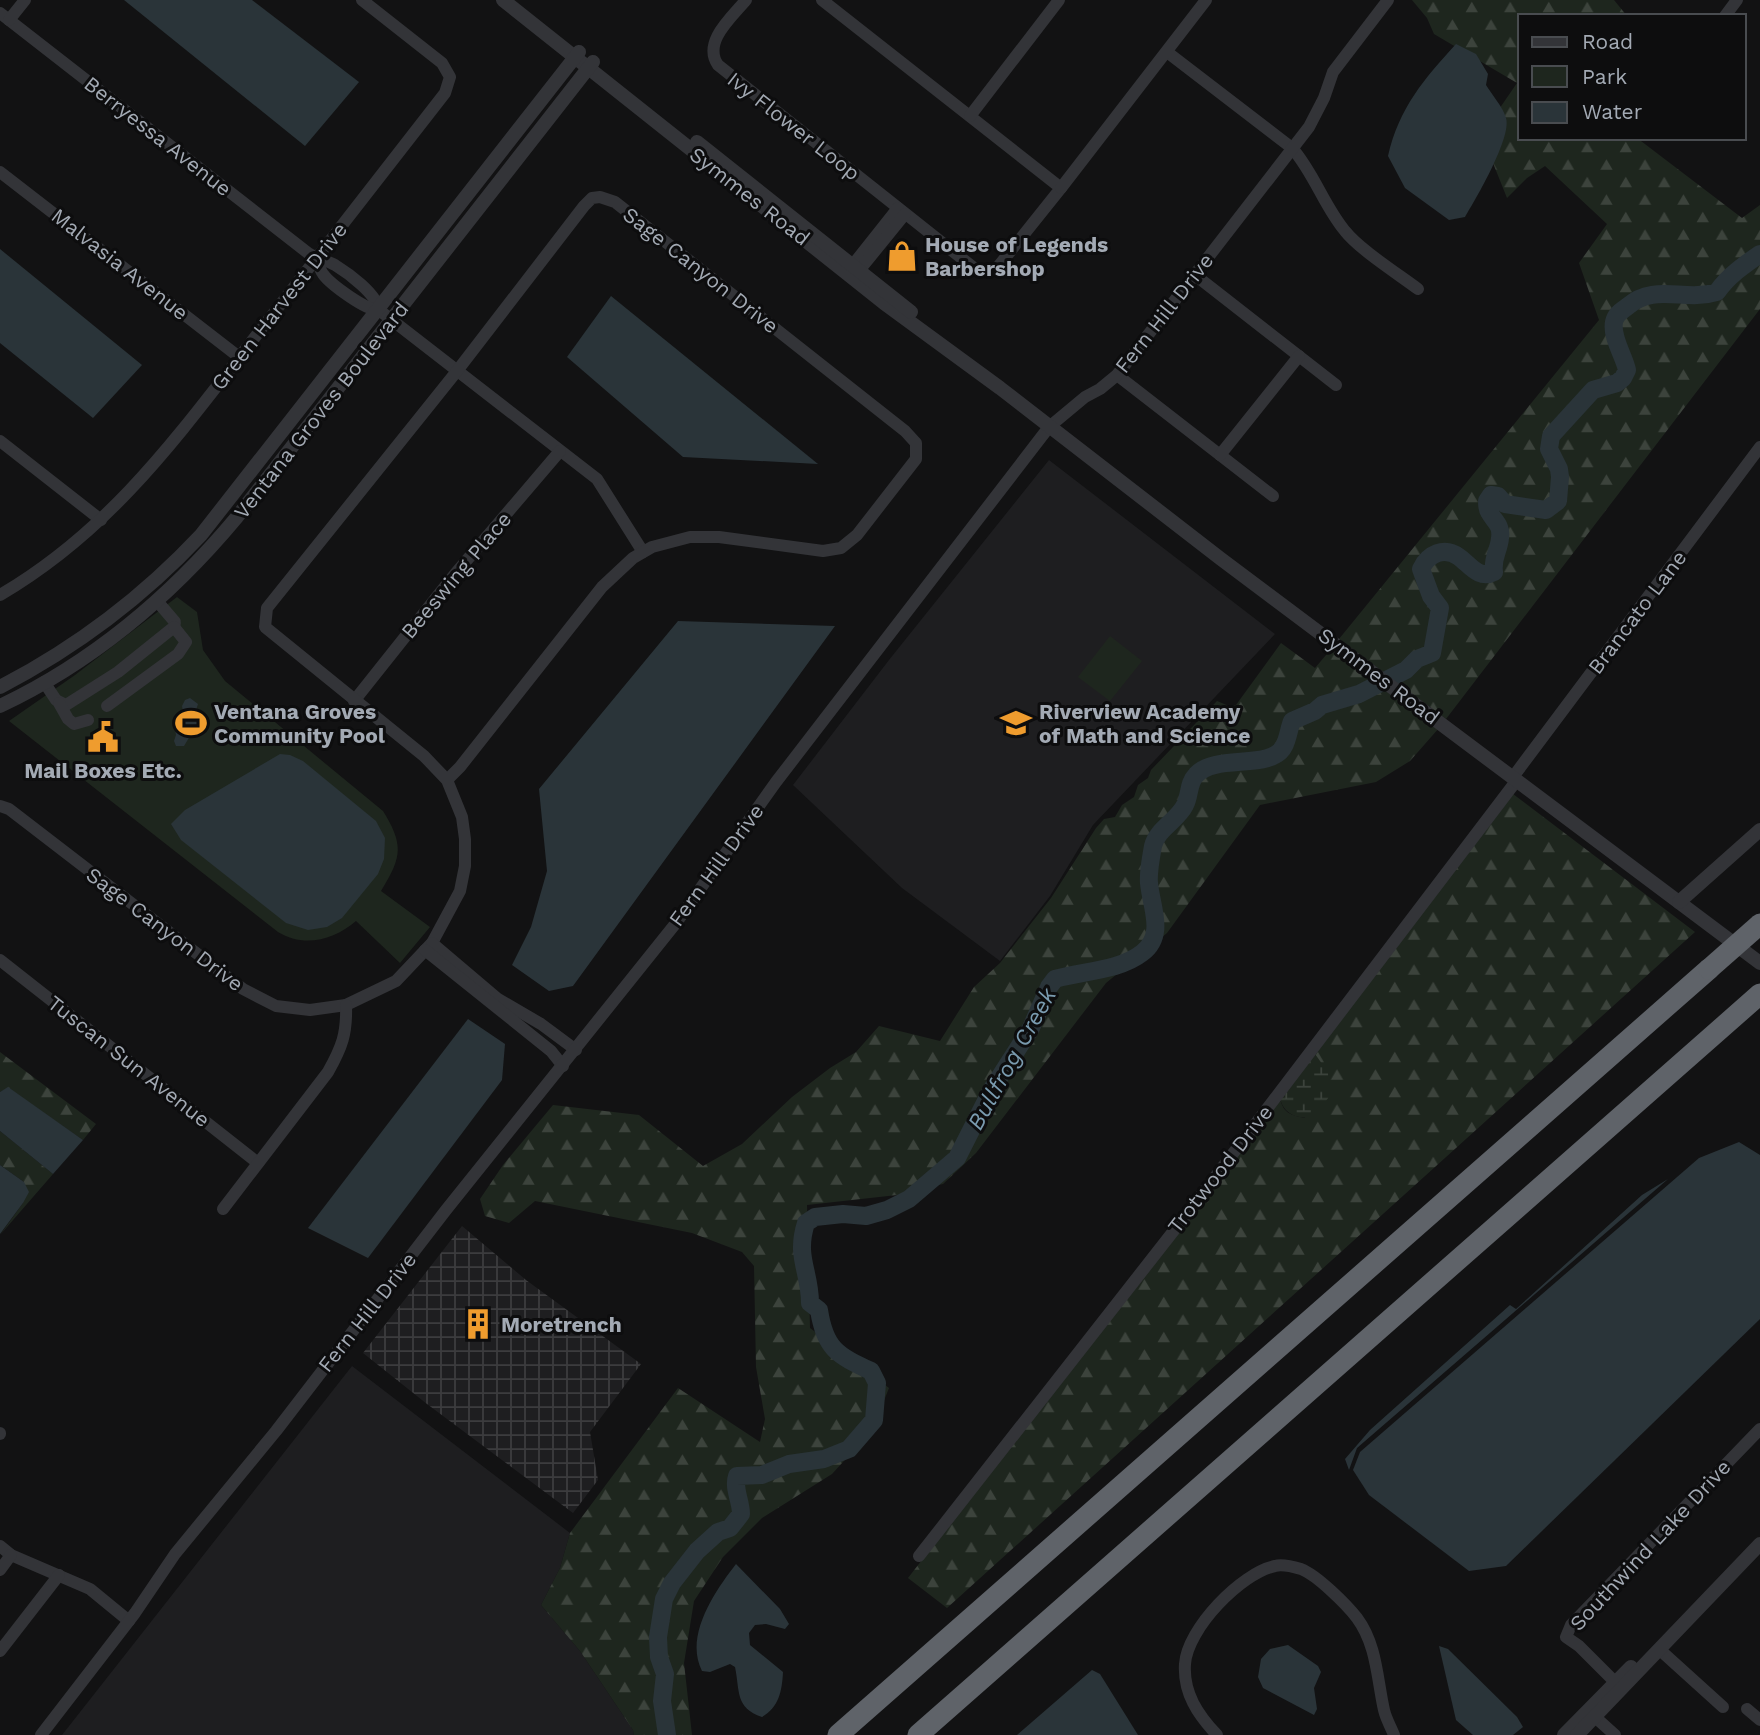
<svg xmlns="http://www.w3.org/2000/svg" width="1760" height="1735" viewBox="0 0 1760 1735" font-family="'Work Sans',sans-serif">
	<defs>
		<pattern id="industrial-grid" width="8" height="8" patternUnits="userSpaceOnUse" patternTransform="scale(1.75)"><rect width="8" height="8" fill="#1e1e20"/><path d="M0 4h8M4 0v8" fill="none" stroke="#3c3c3e"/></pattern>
		<pattern id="forest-firs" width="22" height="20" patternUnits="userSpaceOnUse" patternTransform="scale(1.75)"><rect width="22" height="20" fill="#1e261e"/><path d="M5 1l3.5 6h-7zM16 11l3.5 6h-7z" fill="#3c433c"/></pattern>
		<pattern id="wetland-marsh" width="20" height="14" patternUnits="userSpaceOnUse" patternTransform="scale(1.75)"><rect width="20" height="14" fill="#1e261e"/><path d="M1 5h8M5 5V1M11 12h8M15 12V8" fill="none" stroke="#3c433c"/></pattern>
	</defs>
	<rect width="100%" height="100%" fill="#121213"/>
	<g fill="#1e1e20">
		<polygon points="1049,460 1275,634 1093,825 1050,896 1000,961 902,888 793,785 889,660"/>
		<polygon points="352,1366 570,1533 560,1568 541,1605 580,1651 633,1730 634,1735 62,1735"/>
	</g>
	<polygon fill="url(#industrial-grid)" points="462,1226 526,1280 641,1364 590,1432 598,1480 573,1513 427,1404 363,1353"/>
	<g fill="#1e261e">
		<path d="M177,597L197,612L203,650L225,681L383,811C404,845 402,857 381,891L430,927L400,963L356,921C334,940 304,948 278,932L9,721L75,675Z"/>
		<polygon points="1110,636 1142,661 1110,701 1078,677"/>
	</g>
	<g fill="url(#forest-firs)">
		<polygon points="1412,0 1614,0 1627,16 1520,16 1520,138 1637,138 1742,218 1760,205 1760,309 1446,719 1339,639 1599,320 1579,263 1607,224 1545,166 1527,178 1507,198 1491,158 1493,118 1517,83 1434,34 1427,18"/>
		<polygon points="1281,643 1315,668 1332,648 1439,728 1410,761 1376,782 1260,805 1167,933 1106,983 976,1153 943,1184 897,1195 807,1205 810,1328 889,1388 879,1413 864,1439 832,1474 762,1518 723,1557 694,1601 684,1663 692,1735 634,1735 633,1730 580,1651 541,1605 560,1568 570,1533 678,1388 760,1442 765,1419 756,1367 754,1266 742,1252 692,1233 535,1201 509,1223 485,1216 480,1199 503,1165 553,1105 639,1115 703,1166 742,1144 792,1097 830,1068 856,1052 879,1026 940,1041 974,987 1000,963 1051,898 1096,828 1104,819 1115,817 1122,805 1134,797 1138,785 1148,778 1151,770 1217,701 1229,706 1236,705"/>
		<path d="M1513,794L1695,932L947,1608L908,1578L1280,1099C1284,1114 1291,1115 1305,1118L1317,1059L1315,1054Z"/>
		<polygon points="0,1052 96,1124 83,1140 8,1088 0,1092"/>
		<polygon points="0,1131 53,1174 0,1235 23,1203 24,1182 0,1165"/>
	</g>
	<path fill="url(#wetland-marsh)" d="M1315,1054L1328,1072L1329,1097L1312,1118C1296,1118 1285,1115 1280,1099Z"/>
	<g fill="#2a3439">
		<polygon points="124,0 252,0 359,82 305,146"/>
		<path d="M1456,44L1476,54L1488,74L1486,85C1492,95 1503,107 1506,118C1512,137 1476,199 1465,217L1449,220L1405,188L1388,156C1399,108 1424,79 1456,44Z"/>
		<polygon points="0,249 142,365 93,418 0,343"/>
		<polygon points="611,296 818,464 683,457 567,357"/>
		<polygon points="678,621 835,626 573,986 549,991 512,965 531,927 547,871 539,789"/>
		<polygon points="190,698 198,704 195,713 197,717 207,721 208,725 202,732 193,731 184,746 176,746 174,741 176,735 174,724 184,716 182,706 185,700"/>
		<polygon points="280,754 290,755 303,761 376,821 385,838 384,859 378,874 342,918 327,927 308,930 286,923 181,840 171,824 185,810"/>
		<polygon points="468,1019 505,1044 502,1080 368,1258 308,1228"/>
		<polygon points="8,1087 83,1140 53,1174 0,1131 0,1092"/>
		<polygon points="1739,1142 1760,1155 1760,1319 1506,1566 1469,1571 1369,1495 1353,1470 1360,1452 1699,1158"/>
		<polygon points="0,1165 24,1182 29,1192 23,1203 0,1234"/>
		<polygon points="1668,1179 1357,1448 1349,1470 1345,1459 1370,1430 1510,1305 1516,1309 1642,1195"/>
		<path d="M736,1564L780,1609L789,1624L785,1629L766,1624L755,1625L749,1633L750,1645L783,1672C782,1691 779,1707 762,1717C735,1708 740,1691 735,1667L730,1664L710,1672L702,1671C684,1636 715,1591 736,1564Z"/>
		<polygon points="1288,1645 1318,1666 1321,1672 1314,1688 1317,1709 1314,1715 1263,1688 1258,1677 1261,1659 1270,1649"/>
		<polygon points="1439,1646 1448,1649 1517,1717 1523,1727 1513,1735 1473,1735 1456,1720"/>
		<polygon points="1092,1670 1100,1674 1138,1735 1017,1735"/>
	</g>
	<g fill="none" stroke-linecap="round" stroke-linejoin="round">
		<path stroke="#2a3439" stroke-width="18" d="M667,1735L662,1701L665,1674L659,1657L658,1637L664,1599L672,1583L697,1551L718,1532L730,1528L741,1514C741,1501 733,1488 737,1476L762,1475L789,1464L824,1459L849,1449L874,1420L877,1383L871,1371C837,1355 825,1349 819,1310L810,1303C810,1271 795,1257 806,1223L815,1217L843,1214L866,1216L887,1210L909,1199L957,1158L992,1089L1031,1028L1049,987L1055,979C1082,971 1119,971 1142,953C1166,935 1151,907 1149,883C1148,872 1151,857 1153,846C1157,829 1177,821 1185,805C1190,796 1188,783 1196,775C1215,753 1272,771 1284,746C1288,739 1289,728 1292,721L1315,711L1322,705L1359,694L1406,670L1417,659L1432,653L1440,608L1431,596L1421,569C1428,554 1444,546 1459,557C1470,565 1479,580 1494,572C1492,557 1499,551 1500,538C1502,525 1494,521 1489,512C1487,509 1487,504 1487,501L1491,495L1498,496L1505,504L1546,510L1558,501L1560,477L1559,469L1549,449L1551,436L1593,390L1617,383L1623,378L1627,370C1624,356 1611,337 1614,322C1616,313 1622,311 1628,306C1654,283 1685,302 1717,292C1728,276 1744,265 1760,254"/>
		<g stroke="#333438" stroke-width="12">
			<path d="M746,0C732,17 702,42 718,65L974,268L982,272L997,268L1061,188L822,0"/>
			<path d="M0,13L308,253C317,259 326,260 335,265C348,273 377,294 379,310"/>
			<polyline points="1725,16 1737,0"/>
			<polyline points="9,20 25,0"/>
			<path d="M1167,52L1292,148C1314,173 1324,206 1345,231C1359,249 1398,274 1418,289"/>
			<polyline points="970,116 1059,0"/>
			<polyline points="0,172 239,357"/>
			<polyline points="1061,188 1206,0"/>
			<path d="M316,258C318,263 320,270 323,274C330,284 368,312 379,310L597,479L643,552"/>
			<polyline points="848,271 898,208"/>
			<polyline points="1195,275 1336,385"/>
			<polyline points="853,278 905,214"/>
			<polyline points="1117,375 1273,496"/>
			<polyline points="0,441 101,520"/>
			<polyline points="1220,455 1299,356"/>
			<path d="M0,595C113,529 180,433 259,332C321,252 383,172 445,93L450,77L442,63L362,0"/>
			<polyline points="44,682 56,700 66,705 118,672 174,627 175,622 157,601"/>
			<polyline points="354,701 455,574 560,451"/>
			<polyline points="59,703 68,719 74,724 88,720"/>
			<polyline points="107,706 178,654 186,642 174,627"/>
			<polyline points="1513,777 1760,447"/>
			<polyline points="0,806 9,809 243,989 276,1006 310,1010 346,1005 396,981 432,943 460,891 465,866 465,839 462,817 447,780 424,756 265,627 267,608 457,371 584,206 592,198 600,197 615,202 905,431 916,443 916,459 857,535 841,548 823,551 719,537 690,537 652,547 633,558 602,587 460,767 447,780"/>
			<polyline points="432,943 498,999 541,1024 576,1050"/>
			<polyline points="425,950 551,1051 563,1066"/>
			<polyline points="0,960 258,1163"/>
			<path d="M223,1209L328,1072C342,1047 347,1034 346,1005"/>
			<polyline points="0,1434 0,1433"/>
			<polyline points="0,1546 11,1555 90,1589 129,1621"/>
			<polyline points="919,1556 1190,1210 1517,780"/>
			<polyline points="0,1570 11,1555"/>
			<polyline points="1660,1650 1723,1707"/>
			<polyline points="0,1651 59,1575"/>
			<polyline points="1622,1689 1579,1646 1566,1637 1571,1625 1760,1429"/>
			<polyline points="1747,1709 1760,1720"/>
			<polyline points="1595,1717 1615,1735"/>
			<polyline points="41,1735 135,1613 175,1554 276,1431 446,1210 676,923 776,782 1049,427 1085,397 1100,389 1117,375 1309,127 1324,98 1333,72 1388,0"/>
			<path d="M1217,1735C1198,1715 1183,1693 1185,1664C1187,1629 1241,1573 1275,1566C1282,1564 1294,1567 1301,1569C1317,1575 1347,1605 1357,1618C1377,1645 1377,1679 1384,1710C1386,1719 1391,1727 1394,1735"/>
		</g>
		<g stroke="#333438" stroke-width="14">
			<polyline points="503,0 884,303 1000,388 1221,559 1760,963"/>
			<polyline points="697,142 911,312"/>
			<path d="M0,687C75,648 143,597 201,535L579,52"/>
			<path d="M0,706C93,662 172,595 237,517L593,62"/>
			<polyline points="1679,902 1760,830"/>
			<polyline points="1564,1735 1631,1667"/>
			<polyline points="1577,1735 1760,1544"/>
		</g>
		<g stroke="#5f6369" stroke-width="21">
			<polyline points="838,1735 1709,969"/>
			<polyline points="918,1735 1760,994"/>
		</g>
		<polyline stroke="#5f6369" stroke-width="21" points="1709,969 1760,924"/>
	</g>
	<defs>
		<symbol id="shop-bare" viewBox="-9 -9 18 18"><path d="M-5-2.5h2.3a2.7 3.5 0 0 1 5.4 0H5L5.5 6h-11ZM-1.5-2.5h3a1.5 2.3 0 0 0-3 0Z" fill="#ef9c2e" stroke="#0d0d0e" stroke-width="2.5" paint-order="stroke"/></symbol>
		<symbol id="stadium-bare" viewBox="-9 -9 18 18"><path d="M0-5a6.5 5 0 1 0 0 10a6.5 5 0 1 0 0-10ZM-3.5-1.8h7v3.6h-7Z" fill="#ef9c2e" stroke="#0d0d0e" stroke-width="2.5" paint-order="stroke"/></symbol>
		<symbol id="school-bare" viewBox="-9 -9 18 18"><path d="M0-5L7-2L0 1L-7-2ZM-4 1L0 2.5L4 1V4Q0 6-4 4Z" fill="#ef9c2e" stroke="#0d0d0e" stroke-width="2.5" paint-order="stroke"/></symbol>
		<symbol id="civic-bare" viewBox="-9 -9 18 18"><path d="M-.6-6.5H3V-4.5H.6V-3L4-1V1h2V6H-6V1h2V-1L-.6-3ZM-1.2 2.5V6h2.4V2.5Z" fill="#ef9c2e" stroke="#0d0d0e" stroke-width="2.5" paint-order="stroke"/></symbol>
		<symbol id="building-bare" viewBox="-9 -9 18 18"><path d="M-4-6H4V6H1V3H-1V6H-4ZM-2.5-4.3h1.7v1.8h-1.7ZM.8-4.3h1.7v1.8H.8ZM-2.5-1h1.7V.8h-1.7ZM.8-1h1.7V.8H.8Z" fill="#ef9c2e" stroke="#0d0d0e" stroke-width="2.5" paint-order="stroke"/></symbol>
	</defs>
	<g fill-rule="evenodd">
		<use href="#shop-bare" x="880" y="234" width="44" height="44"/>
		<use href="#stadium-bare" x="169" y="701" width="44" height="44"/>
		<use href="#school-bare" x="994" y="701" width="44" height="44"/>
		<use href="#civic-bare" x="81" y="715" width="44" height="44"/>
		<use href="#building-bare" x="456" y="1302" width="44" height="44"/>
	</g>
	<g text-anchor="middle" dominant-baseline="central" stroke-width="6" stroke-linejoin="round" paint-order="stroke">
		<g font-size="21" fill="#a3aab4" stroke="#0d0d0e">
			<text transform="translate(794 126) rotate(38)">Ivy Flower Loop</text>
			<text transform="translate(158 136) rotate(38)">Berryessa Avenue</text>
			<text transform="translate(750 196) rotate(38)">Symmes Road</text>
			<text transform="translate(120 264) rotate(38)">Malvasia Avenue</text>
			<text transform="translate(701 270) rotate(38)">Sage Canyon Drive</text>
			<text transform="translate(279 306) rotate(-52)">Green Harvest Drive</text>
			<text transform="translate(1164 313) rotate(-52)">Fern Hill Drive</text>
			<text transform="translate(321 410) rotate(-52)">Ventana Groves Boulevard</text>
			<text transform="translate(456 575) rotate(-50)">Beeswing Place</text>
			<text transform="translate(1637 612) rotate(-53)">Brancato Lane</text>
			<text transform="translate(1379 676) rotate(37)">Symmes Road</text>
			<text transform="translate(716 865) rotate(-54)">Fern Hill Drive</text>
			<text transform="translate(165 929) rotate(37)">Sage Canyon Drive</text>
			<text transform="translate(129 1061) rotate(38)">Tuscan Sun Avenue</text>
			<text transform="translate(1220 1169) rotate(-52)">Trotwood Drive</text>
			<text transform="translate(367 1312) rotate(-52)">Fern Hill Drive</text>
			<text transform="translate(1650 1545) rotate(-47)">Southwind Lake Drive</text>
		</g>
		<g font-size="21" font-weight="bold" fill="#a3aab4" stroke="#0d0d0e" text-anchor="start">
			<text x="925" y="244">House of Legends<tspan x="925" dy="24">Barbershop</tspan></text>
			<text x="214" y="711">Ventana Groves<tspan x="214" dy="24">Community Pool</tspan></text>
			<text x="1039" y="711">Riverview Academy<tspan x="1039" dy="24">of Math and Science</tspan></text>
			<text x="103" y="770" text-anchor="middle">Mail Boxes Etc.</text>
			<text x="501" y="1324">Moretrench</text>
		</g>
		<g font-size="23" font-style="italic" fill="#7a9baf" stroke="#0d0d0e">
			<text transform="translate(1012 1059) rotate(-61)">Bullfrog Creek</text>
		</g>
	</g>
	<rect x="1518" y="14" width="228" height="126" fill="#0d0d0e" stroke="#494c50" stroke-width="2"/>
	<rect x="1532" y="37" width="35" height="10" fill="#333438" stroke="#494c50" stroke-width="2"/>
	<text x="1582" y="49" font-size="21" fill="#a3aab4">Road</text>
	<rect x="1532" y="66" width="35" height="21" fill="#1e261e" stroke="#494c50" stroke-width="2"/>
	<text x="1582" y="84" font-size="21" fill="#a3aab4">Park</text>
	<rect x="1532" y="102" width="35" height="21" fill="#2a3439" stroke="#494c50" stroke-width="2"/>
	<text x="1582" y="119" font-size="21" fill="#a3aab4">Water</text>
</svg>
